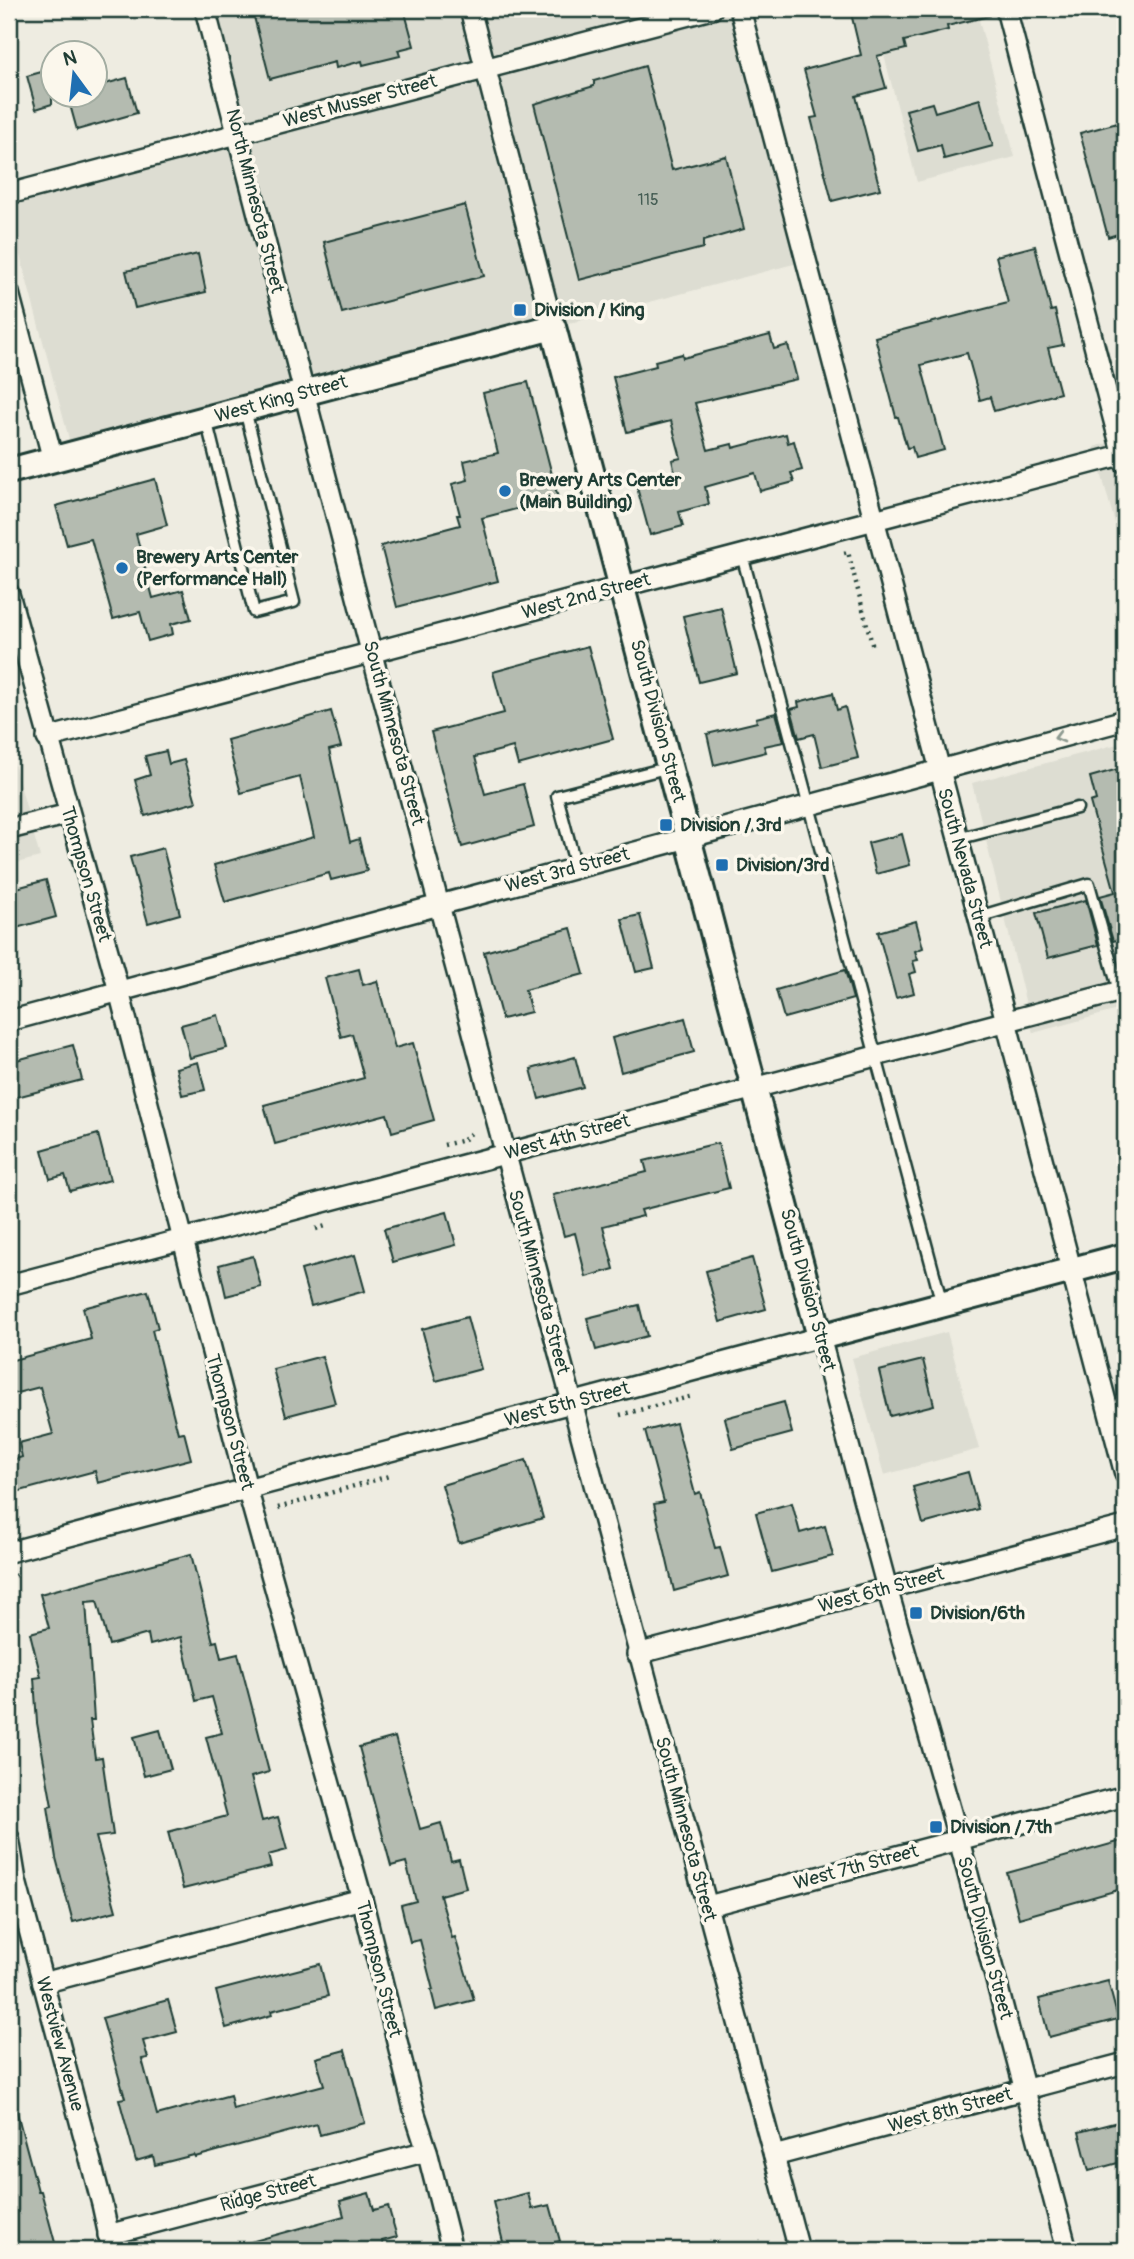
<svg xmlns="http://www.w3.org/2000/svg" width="1134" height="2259" viewBox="0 0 1134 2259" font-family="Pangolin,sans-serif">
	<rect width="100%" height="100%" fill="#eeece1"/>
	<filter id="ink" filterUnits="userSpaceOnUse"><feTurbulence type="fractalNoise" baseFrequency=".0143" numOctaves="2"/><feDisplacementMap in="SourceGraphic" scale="14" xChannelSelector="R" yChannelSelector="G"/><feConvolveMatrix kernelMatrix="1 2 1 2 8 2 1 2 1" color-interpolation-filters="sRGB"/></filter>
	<g filter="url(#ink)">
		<g fill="#ddddd2">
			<polygon points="205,9 740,9 805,261 73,454 13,229 9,212 9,198 238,133"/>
			<polygon points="872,9 976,9 1015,157 917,182"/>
			<polygon points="1125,438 1125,560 1094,447"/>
			<polygon points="1125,742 1125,1008 1033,1033 972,783"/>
			<polygon points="9,745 40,857 9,865"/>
			<polygon points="947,1332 979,1449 884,1475 852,1358"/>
		</g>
		<g fill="#b4bbb0" stroke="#1f3d34" stroke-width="2">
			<polygon points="252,9 404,9 414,46 398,50 400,56 363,65 362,61 336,68 335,62 270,79"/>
			<polygon points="850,9 988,9 989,16 947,26 948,30 904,41 906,49 877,56 886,88 856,96 880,189 832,201 811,118 817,117 804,70 861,55"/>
			<polygon points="645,66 672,170 726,156 744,229 703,241 703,248 579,280 534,104 594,86 594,81"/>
			<polygon points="52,69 52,104 36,109 27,76"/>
			<polygon points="127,78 137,113 77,130 67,94 94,94 94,87"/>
			<polygon points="980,99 993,146 944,159 941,145 918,151 906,110 932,103 935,112"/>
			<polygon points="1125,121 1125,232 1108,237 1080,133"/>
			<polygon points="465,205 484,276 342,313 324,242"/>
			<polygon points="1035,246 1051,311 1055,310 1063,345 1048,348 1060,393 994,411 990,397 980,400 967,353 921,365 944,450 915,458 912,447 907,448 898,417 896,417 875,337 1008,303 996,256"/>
			<polygon points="198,254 206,292 135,308 126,271"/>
			<polygon points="770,335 774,349 788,345 797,379 695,403 708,450 732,444 733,448 786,434 788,443 794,441 802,470 791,473 794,482 760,491 755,473 705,487 709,504 679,512 683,526 650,535 636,484 675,473 672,460 681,458 671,421 627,432 613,377 656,366 655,361 682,354 683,358"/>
			<polygon points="528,382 558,498 482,518 498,581 397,607 381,546 460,525 457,515 460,515 452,484 468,480 464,461 498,453 483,393"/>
			<polygon points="155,479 167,525 136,534 153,598 183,590 191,619 171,624 173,634 148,641 140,612 113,619 91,539 67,545 56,506"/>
			<polygon points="721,607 737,673 699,682 683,616"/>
			<polygon points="588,646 613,739 518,765 513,747 475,757 485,794 523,784 534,827 462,847 431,732 504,713 493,672"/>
			<polygon points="833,693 837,710 845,707 858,758 822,767 814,734 799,738 791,709 799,707 798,702"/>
			<polygon points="331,711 341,747 329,750 350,842 359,839 367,871 331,880 329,873 225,902 214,865 314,837 300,777 241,793 227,740"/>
			<polygon points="776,713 784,742 764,746 766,752 714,765 707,734 757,722 756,718"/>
			<polygon points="166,751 169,764 184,760 196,802 145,816 135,780 150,775 145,756"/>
			<polygon points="1125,767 1125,938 1113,941 1100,896 1115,892 1090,802 1096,800 1090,777"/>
			<polygon points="902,834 910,865 876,874 868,843"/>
			<polygon points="163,848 180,914 148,923 130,857"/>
			<polygon points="46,880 56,917 9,930 9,890"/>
			<polygon points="1086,900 1098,945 1048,958 1036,913"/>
			<polygon points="640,915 654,968 636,972 622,919"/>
			<polygon points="916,921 923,948 915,951 918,960 913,961 916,972 909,974 914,993 896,998 878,932"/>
			<polygon points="571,928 584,974 525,990 531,1012 502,1019 484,952"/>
			<polygon points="359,969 363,985 377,981 395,1048 413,1043 434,1120 392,1132 387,1114 275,1144 264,1105 364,1078 352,1034 341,1037 325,978"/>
			<polygon points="845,970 853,999 784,1018 776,990"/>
			<polygon points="218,1015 227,1048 190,1058 181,1025"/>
			<polygon points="685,1018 694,1052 621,1072 612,1038"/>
			<polygon points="73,1045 82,1080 9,1099 9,1062"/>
			<polygon points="575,1057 583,1087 539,1099 531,1069"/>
			<polygon points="198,1062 205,1090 182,1095 176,1068"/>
			<polygon points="98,1134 110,1180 70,1191 65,1175 50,1179 42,1150"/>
			<polygon points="718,1143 729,1188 641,1210 643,1216 603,1226 614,1269 586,1277 575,1233 564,1236 553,1195 647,1172 644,1161"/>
			<polygon points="447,1212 456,1245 393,1262 384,1229"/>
			<polygon points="355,1255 365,1291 311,1306 301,1270"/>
			<polygon points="253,1256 261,1287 226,1296 219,1265"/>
			<polygon points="752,1258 766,1309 720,1322 706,1271"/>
			<polygon points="148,1291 158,1328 152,1330 163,1374 178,1433 184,1432 191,1459 98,1483 95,1471 9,1494 9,1461 22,1457 19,1443 53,1434 40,1387 9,1395 9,1361 91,1339 83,1308"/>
			<polygon points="639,1305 647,1336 596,1350 587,1318"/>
			<polygon points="467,1317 481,1369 436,1381 422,1329"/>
			<polygon points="322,1356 335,1403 286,1416 273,1369"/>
			<polygon points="923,1360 934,1405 890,1416 879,1371"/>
			<polygon points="784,1402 792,1433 733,1449 725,1418"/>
			<polygon points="676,1423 695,1494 700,1492 715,1548 720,1547 728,1576 674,1591 654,1504 664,1502 645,1431"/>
			<polygon points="526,1460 543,1518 459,1543 442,1485"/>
			<polygon points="968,1472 978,1509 923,1524 913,1487"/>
			<polygon points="792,1503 800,1533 825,1526 833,1556 772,1572 756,1513"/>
			<polygon points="191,1554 213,1642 217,1641 221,1658 238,1654 253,1711 269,1772 251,1777 262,1821 278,1817 287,1850 268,1855 271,1867 183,1889 168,1832 227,1816 206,1737 222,1733 212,1697 196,1701 181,1637 150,1645 148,1634 109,1645 97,1601 86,1602 94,1720 90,1720 95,1758 102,1757 113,1835 96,1837 116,1911 73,1922 56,1858 48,1807 52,1806 37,1723 34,1678 41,1677 30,1633 49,1628 40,1594"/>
			<polygon points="160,1730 171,1769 144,1776 134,1737"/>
			<polygon points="395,1737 420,1829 441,1823 451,1861 459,1859 466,1888 440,1895 452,1938 455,1937 474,2000 436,2010 431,1990 433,1990 420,1940 410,1942 401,1905 416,1901 406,1862 391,1866 359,1747"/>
			<polygon points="1125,1840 1125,1888 1019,1918 1007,1873"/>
			<polygon points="320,1964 328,1996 271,2011 272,2015 226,2028 216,1991"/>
			<polygon points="1108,1981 1118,2019 1049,2037 1039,1999"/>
			<polygon points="168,2000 177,2032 143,2041 148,2058 142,2059 157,2115 230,2095 233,2109 324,2085 316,2058 345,2050 365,2123 320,2135 317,2124 195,2157 194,2155 155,2165 153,2156 136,2161 119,2099 125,2098 102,2018"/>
			<polygon points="15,2105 38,2191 41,2191 57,2250 17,2250 9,2219 9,2106"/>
			<polygon points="1125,2120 1125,2161 1089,2171 1079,2132"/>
			<polygon points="369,2193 374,2210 388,2206 397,2237 382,2241 384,2250 243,2250 243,2244 344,2216 340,2201"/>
			<polygon points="528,2193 532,2209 550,2205 560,2241 525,2250 505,2250 493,2202"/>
		</g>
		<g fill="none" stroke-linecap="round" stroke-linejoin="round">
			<defs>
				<g id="service">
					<polyline points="206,419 254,612 294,602 245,410"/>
					<polyline points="742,555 942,1304"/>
					<polyline points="957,839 1077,808"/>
					<polyline points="576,867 557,796 670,767"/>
					<polyline points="978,917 1089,884 1119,991"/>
				</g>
				<g id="minor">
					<polyline points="205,9 371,651 799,2250"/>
					<polyline points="470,9 553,327"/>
					<polyline points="740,9 1125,1474"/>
					<polyline points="1006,9 1125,463"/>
					<polyline points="9,194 712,9"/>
					<polyline points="9,293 53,460"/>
					<polyline points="9,594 119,991 247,1488 362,1899 415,2114 427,2151 452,2250"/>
					<polyline points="47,738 1125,454"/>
					<polyline points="9,829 69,814"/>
					<polyline points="9,1021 1125,720"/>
					<polyline points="9,1285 1125,990"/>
					<polyline points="9,1552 820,1337 887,1588 959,1840 1067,2250"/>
					<polyline points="637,1654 1125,1526"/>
					<polyline points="9,1838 16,1881 102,2204 112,2250"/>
					<polyline points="708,1906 1125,1796"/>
					<polyline points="43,1983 362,1899"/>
					<polyline points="774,2156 1125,2063"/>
					<polyline points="108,2235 427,2151"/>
				</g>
				<polyline id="tertiary" points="9,471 553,327 820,1337 1125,1256"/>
			</defs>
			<use href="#service" stroke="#1f3d34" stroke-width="15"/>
			<use href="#minor" stroke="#1f3d34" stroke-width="24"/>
			<use href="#tertiary" stroke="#1f3d34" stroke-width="30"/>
			<g stroke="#1f3d34" stroke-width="4.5" stroke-dasharray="2 5" stroke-linecap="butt">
				<polyline points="844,553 848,552 873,648"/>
				<polyline points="444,1145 464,1140 472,1132"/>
				<polyline points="316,1229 329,1225"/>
				<polyline points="620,1415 693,1396"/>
				<polyline points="278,1508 389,1476"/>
				<polyline points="9,1580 19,1573"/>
			</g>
			<use href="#service" stroke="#fbf7ec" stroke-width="10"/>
			<use href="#minor" stroke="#fbf7ec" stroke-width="19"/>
			<use href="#tertiary" stroke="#fbf7ec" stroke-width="24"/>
		</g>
		<defs><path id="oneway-chevron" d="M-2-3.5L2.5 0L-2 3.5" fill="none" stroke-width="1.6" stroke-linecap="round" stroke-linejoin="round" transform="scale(1.75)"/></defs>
		<use stroke="#8d9a90" href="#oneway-chevron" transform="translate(1059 737) rotate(165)"/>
	</g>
	<g fill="#1f6fb2" stroke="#fbf7ec" stroke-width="2.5">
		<rect x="513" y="303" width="14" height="14" rx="3.5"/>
		<circle cx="505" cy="491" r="7"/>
		<circle cx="122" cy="568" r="7"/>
		<rect x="659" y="818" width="14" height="14" rx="3.5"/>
		<rect x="715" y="858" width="14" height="14" rx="3.5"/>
		<rect x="909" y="1606" width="14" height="14" rx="3.5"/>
		<rect x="929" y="1820" width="14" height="14" rx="3.5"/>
	</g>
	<g text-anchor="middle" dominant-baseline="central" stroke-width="7" stroke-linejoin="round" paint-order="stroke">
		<g font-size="16" fill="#445c53">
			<text x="648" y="200">115</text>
		</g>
		<g font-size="19" fill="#1f3d34" stroke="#fbf7ec">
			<text transform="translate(360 101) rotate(-15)">West Musser Street</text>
			<text transform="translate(255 201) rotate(76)">North Minnesota Street</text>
			<text transform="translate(281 399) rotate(-15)">West King Street</text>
			<text transform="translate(586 596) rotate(-15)">West 2nd Street</text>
			<text transform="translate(658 721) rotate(75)">South Division Street</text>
			<text transform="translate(394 733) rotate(75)">South Minnesota Street</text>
			<text transform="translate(965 868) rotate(75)">South Nevada Street</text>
			<text transform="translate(567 870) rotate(-15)">West 3rd Street</text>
			<text transform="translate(86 874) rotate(74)">Thompson Street</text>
			<text transform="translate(567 1137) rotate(-15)">West 4th Street</text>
			<text transform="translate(539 1282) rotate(75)">South Minnesota Street</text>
			<text transform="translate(808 1290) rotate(75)">South Division Street</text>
			<text transform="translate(567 1404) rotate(-15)">West 5th Street</text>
			<text transform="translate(230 1422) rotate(75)">Thompson Street</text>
			<text transform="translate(881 1590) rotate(-15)">West 6th Street</text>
			<text transform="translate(686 1829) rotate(75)">South Minnesota Street</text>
			<text transform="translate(856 1867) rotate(-15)">West 7th Street</text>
			<text transform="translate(985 1938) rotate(75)">South Division Street</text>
			<text transform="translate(379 1969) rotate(76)">Thompson Street</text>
			<text transform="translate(60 2044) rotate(75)">Westview Avenue</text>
			<text transform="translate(950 2110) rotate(-15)">West 8th Street</text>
			<text transform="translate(268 2193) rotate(-15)">Ridge Street</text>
		</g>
		<g font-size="19" font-weight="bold" fill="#1f3d34" stroke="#fbf7ec" text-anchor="start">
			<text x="534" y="310">Division / King</text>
			<text x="519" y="480">Brewery Arts Center<tspan x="519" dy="22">(Main Building)</tspan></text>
			<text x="136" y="557">Brewery Arts Center<tspan x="136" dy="22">(Performance Hall)</tspan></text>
			<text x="680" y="825">Division / 3rd</text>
			<text x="736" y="865">Division/3rd</text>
			<text x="930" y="1613">Division/6th</text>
			<text x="950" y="1827">Division / 7th</text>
		</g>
	</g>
	<rect width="1134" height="2259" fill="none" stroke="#fbf7ec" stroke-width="35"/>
	<rect x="18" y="18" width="1099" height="2224" fill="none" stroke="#1f3d34" stroke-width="2.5" filter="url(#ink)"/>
	<g transform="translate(74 74) rotate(345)"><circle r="33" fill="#fbf7ec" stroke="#a3ada2" stroke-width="2"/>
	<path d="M0-5L12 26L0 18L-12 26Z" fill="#1f6fb2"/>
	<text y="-10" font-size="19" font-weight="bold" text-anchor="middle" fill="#1f3d34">N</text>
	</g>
</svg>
